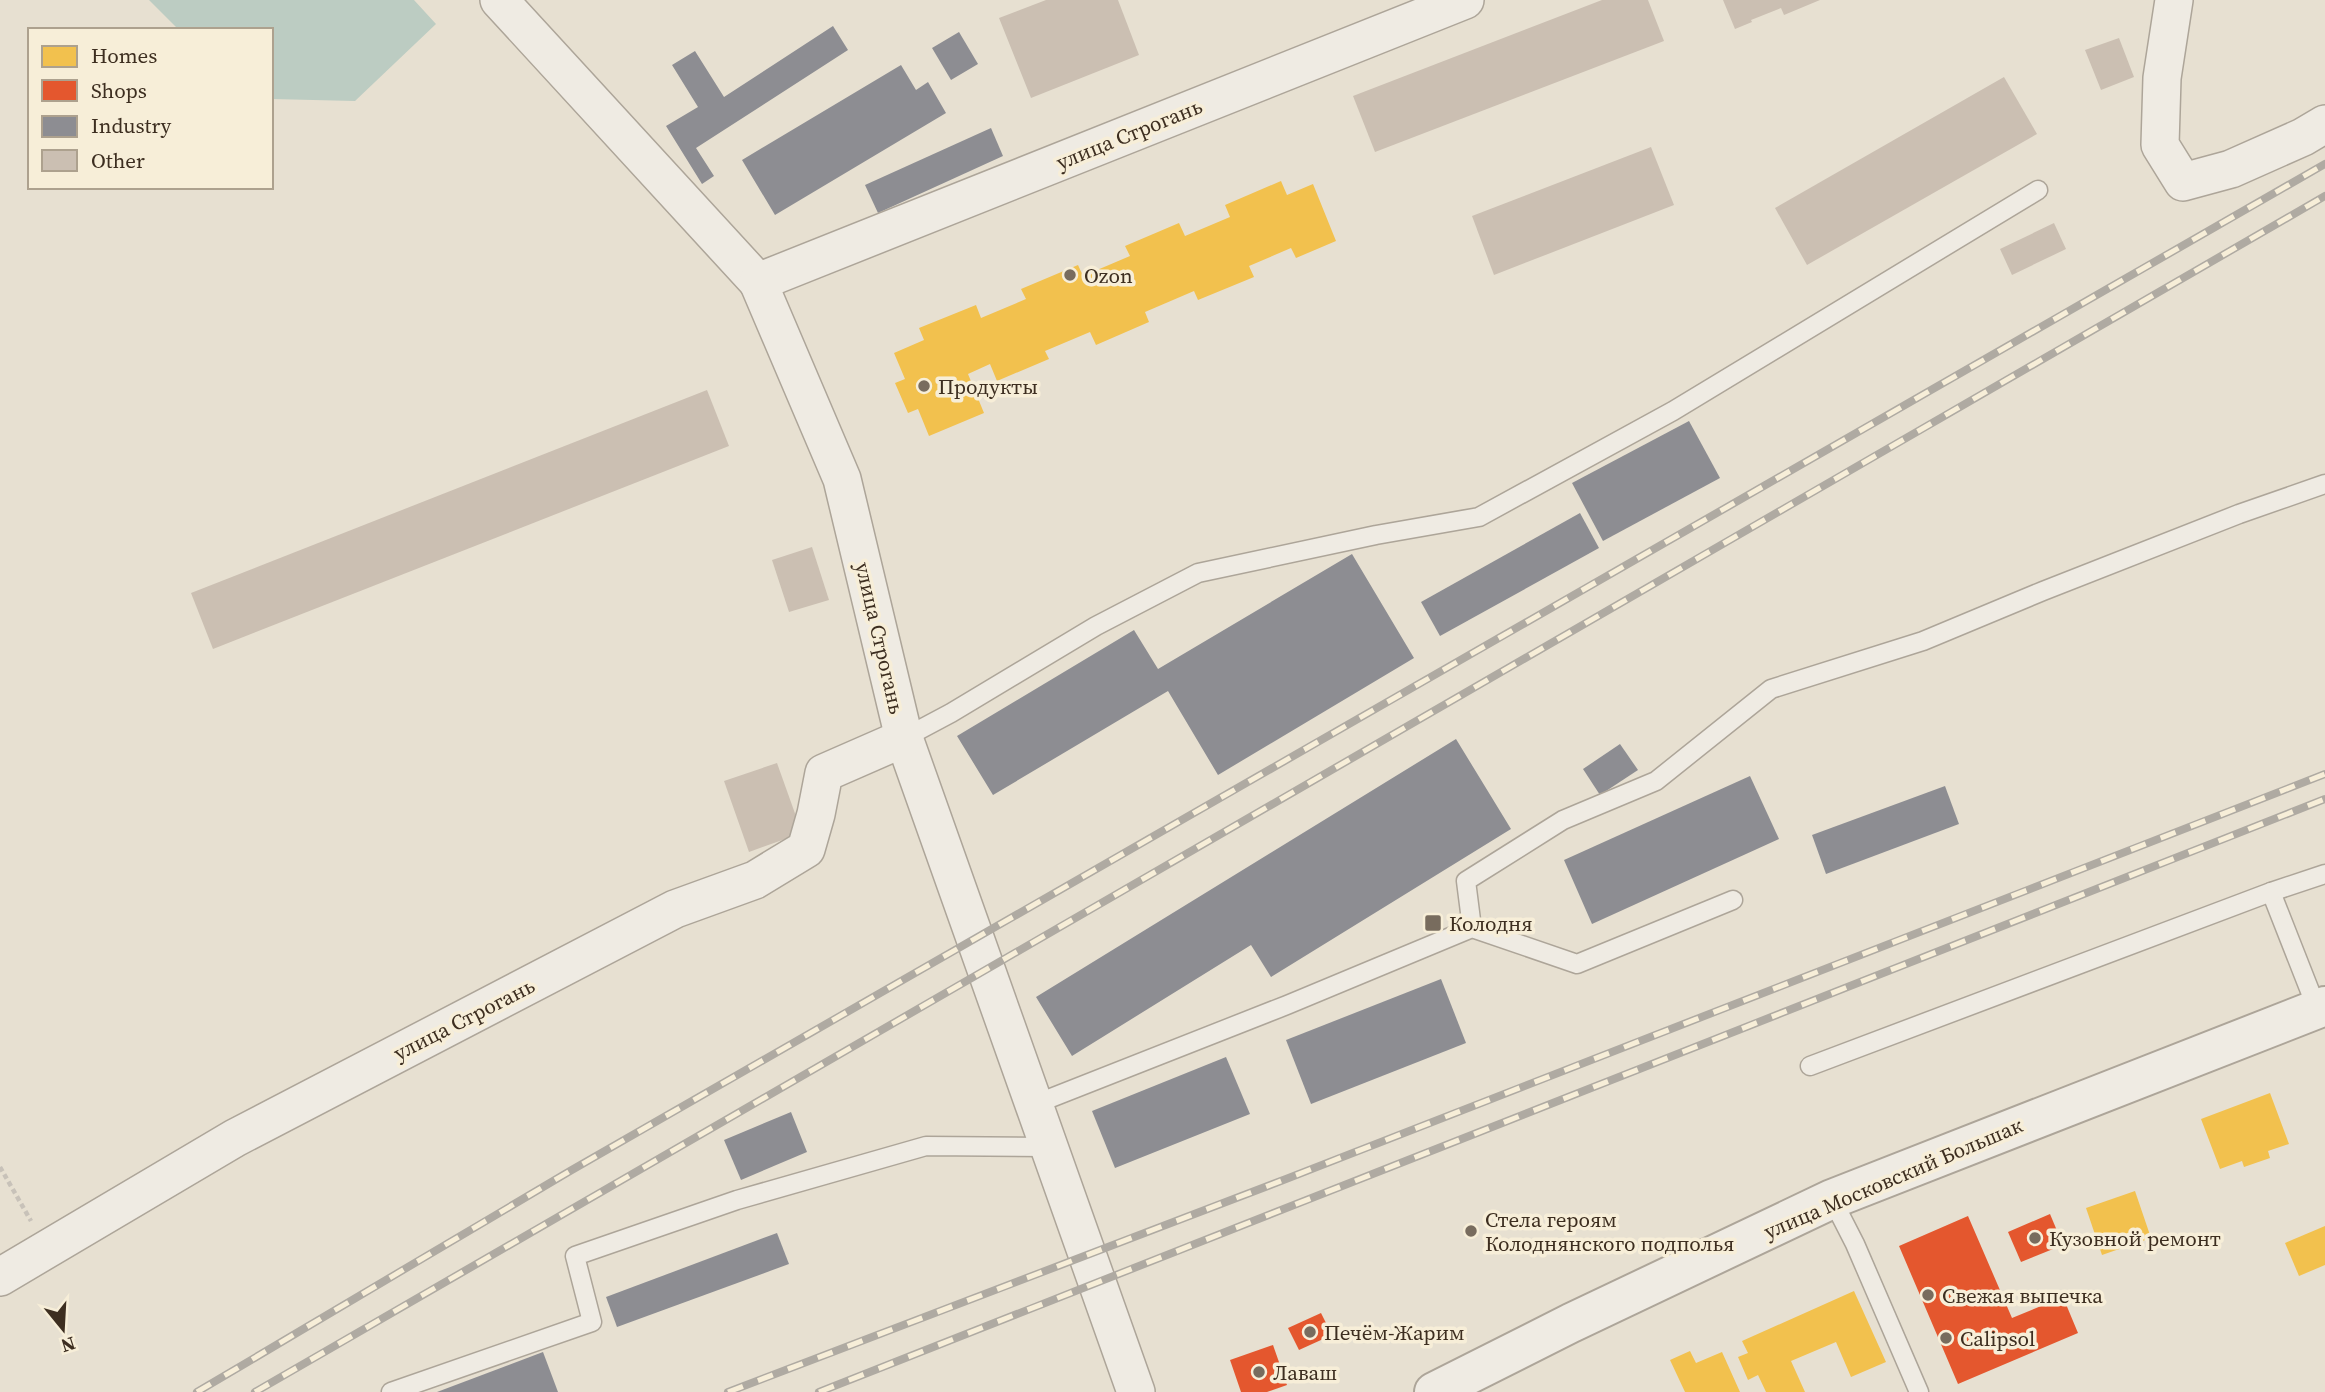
<svg xmlns="http://www.w3.org/2000/svg" width="2325" height="1392" viewBox="0 0 2325 1392" font-family="'Source Serif 4',serif">
	<rect width="100%" height="100%" fill="#e7e0d1"/>
	<polygon fill="#bcccc2" points="149,0 414,0 436,24 355,101 271,99 271,30 179,30"/>
	<g fill="#f2c14e">
		<polygon points="1281,181 1287,195 1313,184 1336,241 1296,258 1291,248 1249,266 1254,277 1198,300 1194,291 1145,312 1149,322 1096,345 1090,332 1045,351 1049,359 997,381 990,364 968,374 984,413 929,436 918,409 908,413 895,383 905,379 894,353 924,340 919,328 976,305 981,318 1026,299 1021,289 1078,265 1083,276 1130,256 1125,246 1179,223 1185,236 1230,217 1225,205"/>
		<polygon points="2270,1093 2289,1144 2268,1151 2270,1158 2244,1167 2242,1161 2220,1169 2201,1119"/>
		<polygon points="2135,1191 2151,1238 2102,1255 2086,1208"/>
		<polygon points="2325,1226 2325,1265 2299,1276 2285,1243"/>
		<polygon points="1854,1291 1886,1362 1851,1377 1836,1342 1791,1361 1805,1392 1766,1392 1758,1375 1748,1380 1738,1357 1748,1353 1742,1341"/>
		<polygon points="1690,1351 1696,1363 1722,1352 1740,1392 1685,1392 1670,1360"/>
	</g>
	<g fill="#e4572e">
		<polygon points="2050,1214 2063,1245 2021,1262 2008,1232"/>
		<polygon points="1968,1216 2012,1318 2063,1297 2078,1333 1958,1384 1899,1246"/>
		<polygon points="1321,1313 1332,1335 1299,1350 1288,1328"/>
		<polygon points="1273,1345 1287,1385 1267,1392 1241,1392 1230,1360"/>
	</g>
	<g fill="#8d8d92">
		<polygon points="833,26 848,50 696,148 714,176 702,184 666,126 698,107 672,65 695,51 724,97"/>
		<polygon points="959,32 978,64 951,80 932,48"/>
		<polygon points="901,65 916,90 928,82 946,113 775,215 742,160"/>
		<polygon points="991,128 1003,156 878,213 865,185"/>
		<polygon points="1689,421 1720,478 1603,541 1572,483"/>
		<polygon points="1580,513 1599,548 1440,636 1421,602"/>
		<polygon points="1352,554 1414,658 1218,775 1168,691 993,795 957,736 1134,630 1158,669"/>
		<polygon points="1456,739 1511,829 1271,977 1251,945 1072,1056 1036,997"/>
		<polygon points="1620,744 1638,770 1600,795 1583,769"/>
		<polygon points="1750,776 1779,839 1592,924 1564,860"/>
		<polygon points="1945,786 1959,824 1826,874 1812,835"/>
		<polygon points="1441,979 1466,1043 1311,1104 1286,1040"/>
		<polygon points="1226,1057 1250,1114 1115,1168 1092,1111"/>
		<polygon points="791,1112 807,1152 741,1180 724,1140"/>
		<polygon points="777,1233 789,1264 617,1327 606,1297"/>
		<polygon points="543,1352 558,1392 437,1392"/>
	</g>
	<g fill="#cbbfb2">
		<polygon points="1046,0 1118,0 1139,55 1031,98 999,18"/>
		<polygon points="1602,0 1648,0 1664,41 1375,152 1353,96"/>
		<polygon points="1723,0 1820,0 1784,15 1781,8 1751,20 1752,22 1735,29"/>
		<polygon points="2119,38 2134,77 2101,90 2085,50"/>
		<polygon points="2004,77 2037,134 1807,265 1775,208"/>
		<polygon points="1651,147 1674,205 1494,275 1472,216"/>
		<polygon points="2054,223 2066,249 2012,275 2000,249"/>
		<polygon points="707,390 729,446 213,649 191,593"/>
		<polygon points="812,547 829,600 789,612 772,560"/>
		<polygon points="777,763 802,833 749,852 724,781"/>
	</g>
	<g fill="none" stroke-linecap="round" stroke-linejoin="round">
		<defs>
			<g id="service">
				<polyline points="904,738 951,713 1096,626 1198,573 1376,535 1479,517 1673,411 2038,190"/>
				<polyline points="1472,928 1466,881 1563,820 1656,781 1771,689 1923,641 2043,591 2239,514 2325,484"/>
				<polyline points="2317,1009 2271,892 2325,874"/>
				<polyline points="1810,1066 2271,892"/>
				<polyline points="1033,1105 1287,1005 1472,928 1577,964 1733,900"/>
				<polyline points="1832,1199 1855,1244 1919,1392"/>
				<polyline points="391,1392 592,1322 575,1256 737,1200 926,1146 1047,1147"/>
			</g>
			<g id="minor">
				<polyline points="499,0 758,282"/>
				<polyline points="2174,0 2162,78 2160,145 2183,182 2231,169 2303,137 2325,124"/>
				<polyline points="904,738 1136,1392"/>
				<polyline points="0,1277 235,1138 675,909 755,880 806,849 816,814 824,773 904,738 842,479 758,282 1465,0"/>
			</g>
			<polyline id="tertiary" points="1434,1392 1571,1323 1832,1199 2325,1006"/>
		</defs>
		<use href="#service" stroke="#ada599" stroke-width="21"/>
		<use href="#minor" stroke="#ada599" stroke-width="40"/>
		<use href="#tertiary" stroke="#ada599" stroke-width="42"/>
		<polyline stroke="#c8c2b9" stroke-width="4.5" stroke-dasharray="5 3.5" stroke-linecap="butt" points="0,1167 31,1221"/>
		<use href="#service" stroke="#efebe3" stroke-width="18"/>
		<use href="#minor" stroke="#efebe3" stroke-width="37"/>
		<use href="#tertiary" stroke="#efebe3" stroke-width="38"/>
		<defs>
			<g id="rail">
				<polyline points="197,1392 570,1171 2325,164"/>
				<polyline points="255,1392 2325,196"/>
				<polyline points="728,1392 1286,1179 2325,774"/>
				<polyline points="819,1392 2325,799"/>
			</g>
		</defs>
		<use href="#rail" stroke="#afaaa2" stroke-width="8"/>
		<use href="#rail" stroke="#f7eed8" stroke-width="5" stroke-dasharray="16" stroke-linecap="butt"/>
	</g>
	<g fill="#786c5e" stroke="#f7eed8" stroke-width="2.5">
		<circle cx="1070" cy="275" r="7"/>
		<circle cx="924" cy="386" r="7"/>
		<rect x="1424" y="914" width="18" height="18" rx="3.5"/>
		<circle cx="1471" cy="1231" r="7"/>
		<circle cx="2035" cy="1238" r="7"/>
		<circle cx="1928" cy="1295" r="7"/>
		<circle cx="1310" cy="1332" r="7"/>
		<circle cx="1946" cy="1338" r="7"/>
		<circle cx="1259" cy="1372" r="7"/>
	</g>
	<g text-anchor="middle" dominant-baseline="central" stroke-width="7" stroke-linejoin="round" paint-order="stroke">
		<g font-size="21" fill="#3d2e20" stroke="#f7eed8">
			<text transform="translate(1129 134) rotate(-22)">улица Строгань</text>
			<text transform="translate(880 638) rotate(77)">улица Строгань</text>
			<text transform="translate(464 1019) rotate(-27)">улица Строгань</text>
			<text transform="translate(1893 1178) rotate(-23)">улица Московский Большак</text>
		</g>
		<g font-size="21" fill="#3d2e20" stroke="#f7eed8" text-anchor="start">
			<text x="1084" y="275">Ozon</text>
			<text x="938" y="386">Продукты</text>
			<text x="1449" y="923">Колодня</text>
			<text x="1485" y="1219">Стела героям<tspan x="1485" dy="24">Колоднянского подполья</tspan></text>
			<text x="2049" y="1238">Кузовной ремонт</text>
			<text x="1942" y="1295">Свежая выпечка</text>
			<text x="1324" y="1332">Печём-Жарим</text>
			<text x="1960" y="1338">Сalipsol</text>
			<text x="1273" y="1372">Лаваш</text>
		</g>
	</g>
	<rect x="28" y="28" width="245" height="161" fill="#f7eed8" stroke="#ada18e" stroke-width="2"/>
	<rect x="42" y="46" width="35" height="21" fill="#f2c14e" stroke="#ada18e" stroke-width="2"/>
	<text x="91" y="63" font-size="21" fill="#3d2e20">Homes</text>
	<rect x="42" y="80" width="35" height="21" fill="#e4572e" stroke="#ada18e" stroke-width="2"/>
	<text x="91" y="98" font-size="21" fill="#3d2e20">Shops</text>
	<rect x="42" y="116" width="35" height="21" fill="#8d8d92" stroke="#ada18e" stroke-width="2"/>
	<text x="91" y="133" font-size="21" fill="#3d2e20">Industry</text>
	<rect x="42" y="150" width="35" height="21" fill="#cbbfb2" stroke="#ada18e" stroke-width="2"/>
	<text x="91" y="168" font-size="21" fill="#3d2e20">Other</text>
	<g transform="translate(63 1329) rotate(162)" stroke="#f7eed8" stroke-width="5" paint-order="stroke">
	<path d="M0-5L12 26L0 18L-12 26Z" fill="#3d2e20"/>
	<text y="-10" font-size="19" font-weight="bold" text-anchor="middle" fill="#3d2e20">N</text>
	</g>
</svg>
